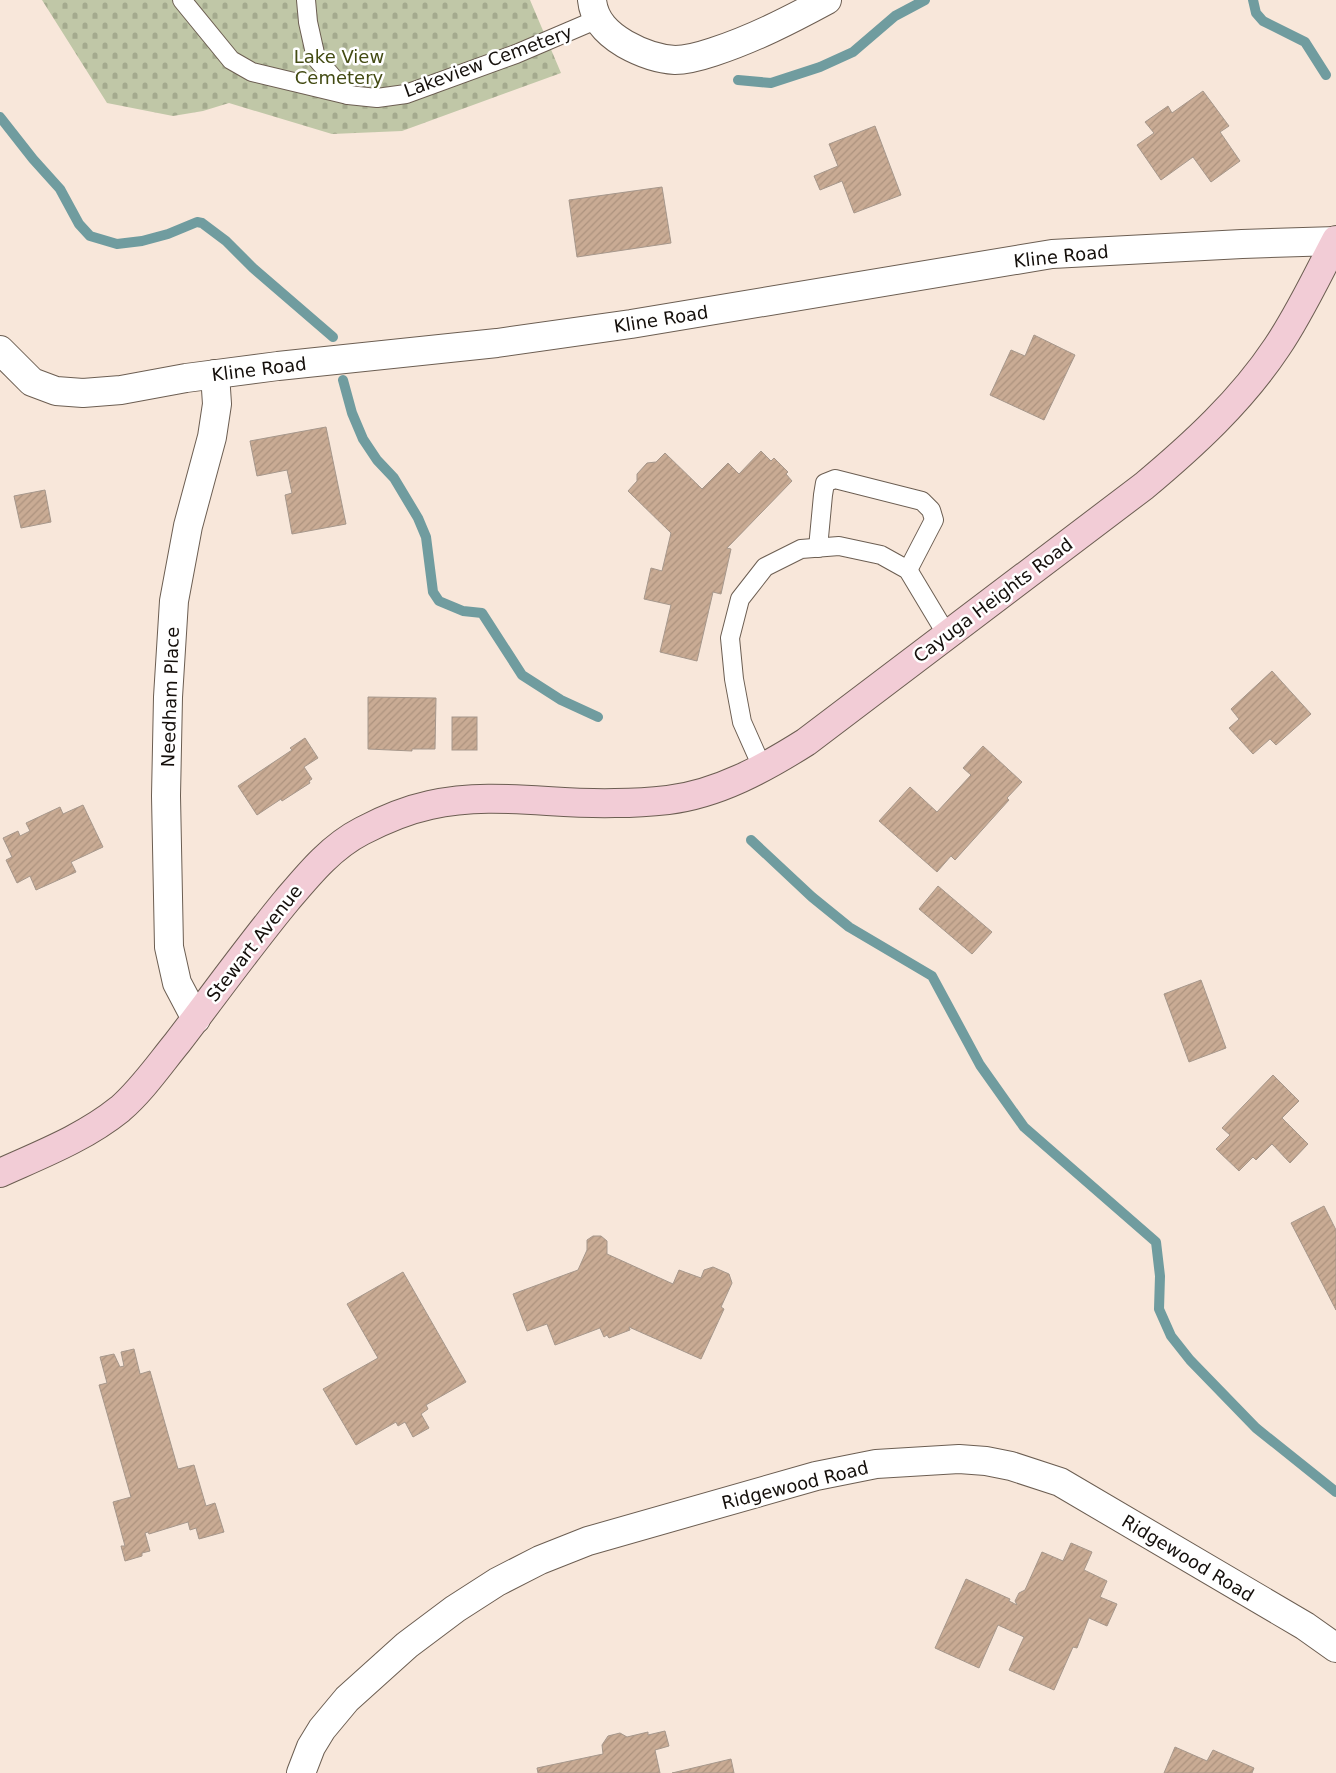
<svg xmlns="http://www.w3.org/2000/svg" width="1336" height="1773" viewBox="0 0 1336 1773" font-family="'DejaVu Sans',sans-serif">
	<defs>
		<pattern id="cemetery-stones" width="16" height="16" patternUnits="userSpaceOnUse" patternTransform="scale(1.25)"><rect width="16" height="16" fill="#c0c7a7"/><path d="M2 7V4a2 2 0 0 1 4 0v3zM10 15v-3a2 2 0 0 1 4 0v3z" fill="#a4aa8e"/></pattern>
		<pattern id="building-hatch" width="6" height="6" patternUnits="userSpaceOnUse" patternTransform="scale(1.25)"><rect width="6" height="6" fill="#c9ab94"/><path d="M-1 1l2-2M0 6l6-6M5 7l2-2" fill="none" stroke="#ac927e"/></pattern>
	</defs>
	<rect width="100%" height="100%" fill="#f8e7da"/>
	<polygon fill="url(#cemetery-stones)" points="42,0 530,0 561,73 402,131 332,134 229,103 203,111 173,116 107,103"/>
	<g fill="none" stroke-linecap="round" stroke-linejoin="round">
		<g stroke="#709c9f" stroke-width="10">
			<polyline points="1253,0 1256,13 1263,21 1305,42 1326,75"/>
			<polyline points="738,80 771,83 820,67 853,52 895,16 925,0"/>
			<polyline points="0,117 33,159 60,189 79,224 90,236 117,244 142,241 168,234 197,222 202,223 226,241 253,268 333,337"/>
			<polyline points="343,380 352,413 363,439 377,460 394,478 418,518 426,537 433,592 439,601 463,611 482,613 522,675 561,700 598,717"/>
			<polyline points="751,840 812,897 849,927 932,976 980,1065 1024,1127 1156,1242 1160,1276 1159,1309 1171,1336 1190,1360 1256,1428 1336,1492"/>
		</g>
	</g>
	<g fill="url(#building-hatch)" stroke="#a6978b">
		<polygon points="1203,91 1229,126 1220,132 1240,161 1211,182 1193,157 1161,180 1137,145 1154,133 1145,122 1168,106 1172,113"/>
		<polygon points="875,126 901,195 854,213 842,181 820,190 814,176 838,166 829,144"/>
		<polygon points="662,187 671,243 577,257 569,200"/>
		<polygon points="1034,335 1075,355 1044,420 990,395 1011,350 1025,356"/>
		<polygon points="326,427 346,524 292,534 285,495 292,493 287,470 257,476 250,441"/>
		<polygon points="761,451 771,461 774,458 788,472 786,474 792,481 727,548 731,549 721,594 713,592 697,661 660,652 671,605 644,599 651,568 662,571 671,533 628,491 637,481 637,474 647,463 656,462 665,453 702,489 728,463 739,474"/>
		<polygon points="45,490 51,522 21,528 14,496"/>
		<polygon points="1272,671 1311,714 1276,745 1270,739 1253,754 1229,728 1239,719 1231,709"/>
		<polygon points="368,697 436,698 435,749 412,749 412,751 368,749"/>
		<rect x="452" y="717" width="25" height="33"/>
		<polygon points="305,738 318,758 304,767 312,779 309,781 310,783 282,801 281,799 257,815 238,786 292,750 290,748"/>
		<polygon points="983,746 1022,782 1007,798 1009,800 955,860 951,856 937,872 879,821 910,787 937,812 971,775 963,768"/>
		<polygon points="83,805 103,847 71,862 76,872 36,890 30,876 17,883 6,860 12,857 3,838 18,831 20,836 30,831 26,823 60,807 63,814"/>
		<polygon points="938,886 992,932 972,954 919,909"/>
		<polygon points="1201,980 1226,1048 1189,1062 1164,994"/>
		<polygon points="1273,1075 1299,1101 1282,1118 1308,1144 1290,1163 1272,1144 1256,1160 1253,1157 1239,1171 1216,1149 1230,1135 1222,1128"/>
		<polygon points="1324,1206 1336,1230 1336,1310 1291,1223"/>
		<polygon points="593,1236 601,1236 607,1241 607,1254 673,1284 679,1270 701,1278 704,1270 713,1267 729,1274 732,1283 721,1307 724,1309 701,1359 629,1327 630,1330 609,1338 607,1335 604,1337 600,1328 555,1345 547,1324 527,1331 513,1294 578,1270 587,1250 587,1240"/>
		<polygon points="403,1272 466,1382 426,1405 428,1409 421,1414 429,1428 413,1437 405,1422 398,1426 396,1422 356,1445 323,1389 378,1358 347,1304"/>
		<polygon points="134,1349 140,1374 150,1371 178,1469 194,1465 206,1506 215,1503 224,1532 199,1539 196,1528 190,1530 188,1522 149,1534 148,1532 145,1533 150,1551 142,1553 142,1556 125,1561 121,1546 125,1546 113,1502 131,1497 99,1385 107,1383 100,1357 114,1354 120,1367 124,1366 121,1352"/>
		<polygon points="1071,1543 1092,1552 1084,1570 1107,1581 1100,1597 1117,1604 1107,1626 1089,1618 1077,1648 1073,1647 1054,1690 1009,1670 1024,1637 998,1625 979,1668 935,1648 966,1579 1010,1599 1009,1601 1017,1605 1015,1601 1019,1593 1025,1590 1042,1552 1063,1561"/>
		<polygon points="665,1731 669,1746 655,1750 660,1773 538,1773 537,1768 603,1754 602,1745 608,1736 620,1733 627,1737 648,1732 648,1735"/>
		<polygon points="1175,1747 1207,1761 1213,1750 1254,1768 1252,1773 1164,1773"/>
		<polygon points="731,1759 734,1773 672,1773"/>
	</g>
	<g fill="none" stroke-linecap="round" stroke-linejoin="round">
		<defs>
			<g id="lane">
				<polyline points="182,0 231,60 252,72 348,95 377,98 406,94 516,54 598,19"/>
				<polyline points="306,0 308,22 316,58 348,95"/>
				<polyline points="818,548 823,495 825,483 835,479 922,501 931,510 934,520 908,570"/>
				<polyline points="762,767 742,722 734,679 730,638 740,599 765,567 801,549 839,546 881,555 908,570 947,635"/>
			</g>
			<g id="street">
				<path d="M592,0C594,21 608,34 625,44C641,53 657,59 675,60C688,60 701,56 713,52C753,39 790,20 827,0"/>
				<polyline points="0,350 32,382 56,391 83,393 121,390 186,378 278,366 497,343 631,324 1052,254 1242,244 1336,241"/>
				<polyline points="196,1019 177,983 169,947 166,796 168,697 174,601 188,526 212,437 217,404 215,374"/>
				<polyline points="301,1773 311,1747 322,1729 347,1699 407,1645 455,1609 497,1582 540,1560 588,1541 816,1476 876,1464 959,1459 986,1461 1011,1466 1060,1482 1305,1626 1336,1648"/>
			</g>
			<path id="secondary" d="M0,1173C42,1154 84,1138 120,1109C142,1090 159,1065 177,1043C214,995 249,946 287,900C309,874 331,847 362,831C383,820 407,810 430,805C491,791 553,805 615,803C632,803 651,802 668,800C718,794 765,768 806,742L1144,486C1193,445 1241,401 1277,347C1300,313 1317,276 1336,240"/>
		</defs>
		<use href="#lane" stroke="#6c5e52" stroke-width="20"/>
		<use href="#street" stroke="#6c5e52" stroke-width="30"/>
		<use href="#secondary" stroke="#6c5e52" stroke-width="30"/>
		<use href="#lane" stroke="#fff" stroke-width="18"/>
		<use href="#street" stroke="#fff" stroke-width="28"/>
		<use href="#secondary" stroke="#f2ccd6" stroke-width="28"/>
	</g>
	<g text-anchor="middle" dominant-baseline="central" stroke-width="5" stroke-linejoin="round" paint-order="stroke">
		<g font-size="18" fill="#434b13" stroke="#fff">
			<text x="339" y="56">Lake View<tspan x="339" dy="21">Cemetery</tspan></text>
		</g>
		<g font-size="18" fill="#140f0b" stroke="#fff">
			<text transform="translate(488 61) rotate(-20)">Lakeview Cemetery</text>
			<text transform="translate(1061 256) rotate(-6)">Kline Road</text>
			<text transform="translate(661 319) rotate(-9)">Kline Road</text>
			<text transform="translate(259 369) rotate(-7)">Kline Road</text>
			<text transform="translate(993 600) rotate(-37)">Cayuga Heights Road</text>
			<text transform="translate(170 697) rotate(-88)">Needham Place</text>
			<text transform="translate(254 943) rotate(-52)">Stewart Avenue</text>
			<text transform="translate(795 1485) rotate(-14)">Ridgewood Road</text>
			<text transform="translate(1188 1558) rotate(31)">Ridgewood Road</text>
		</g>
	</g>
</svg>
